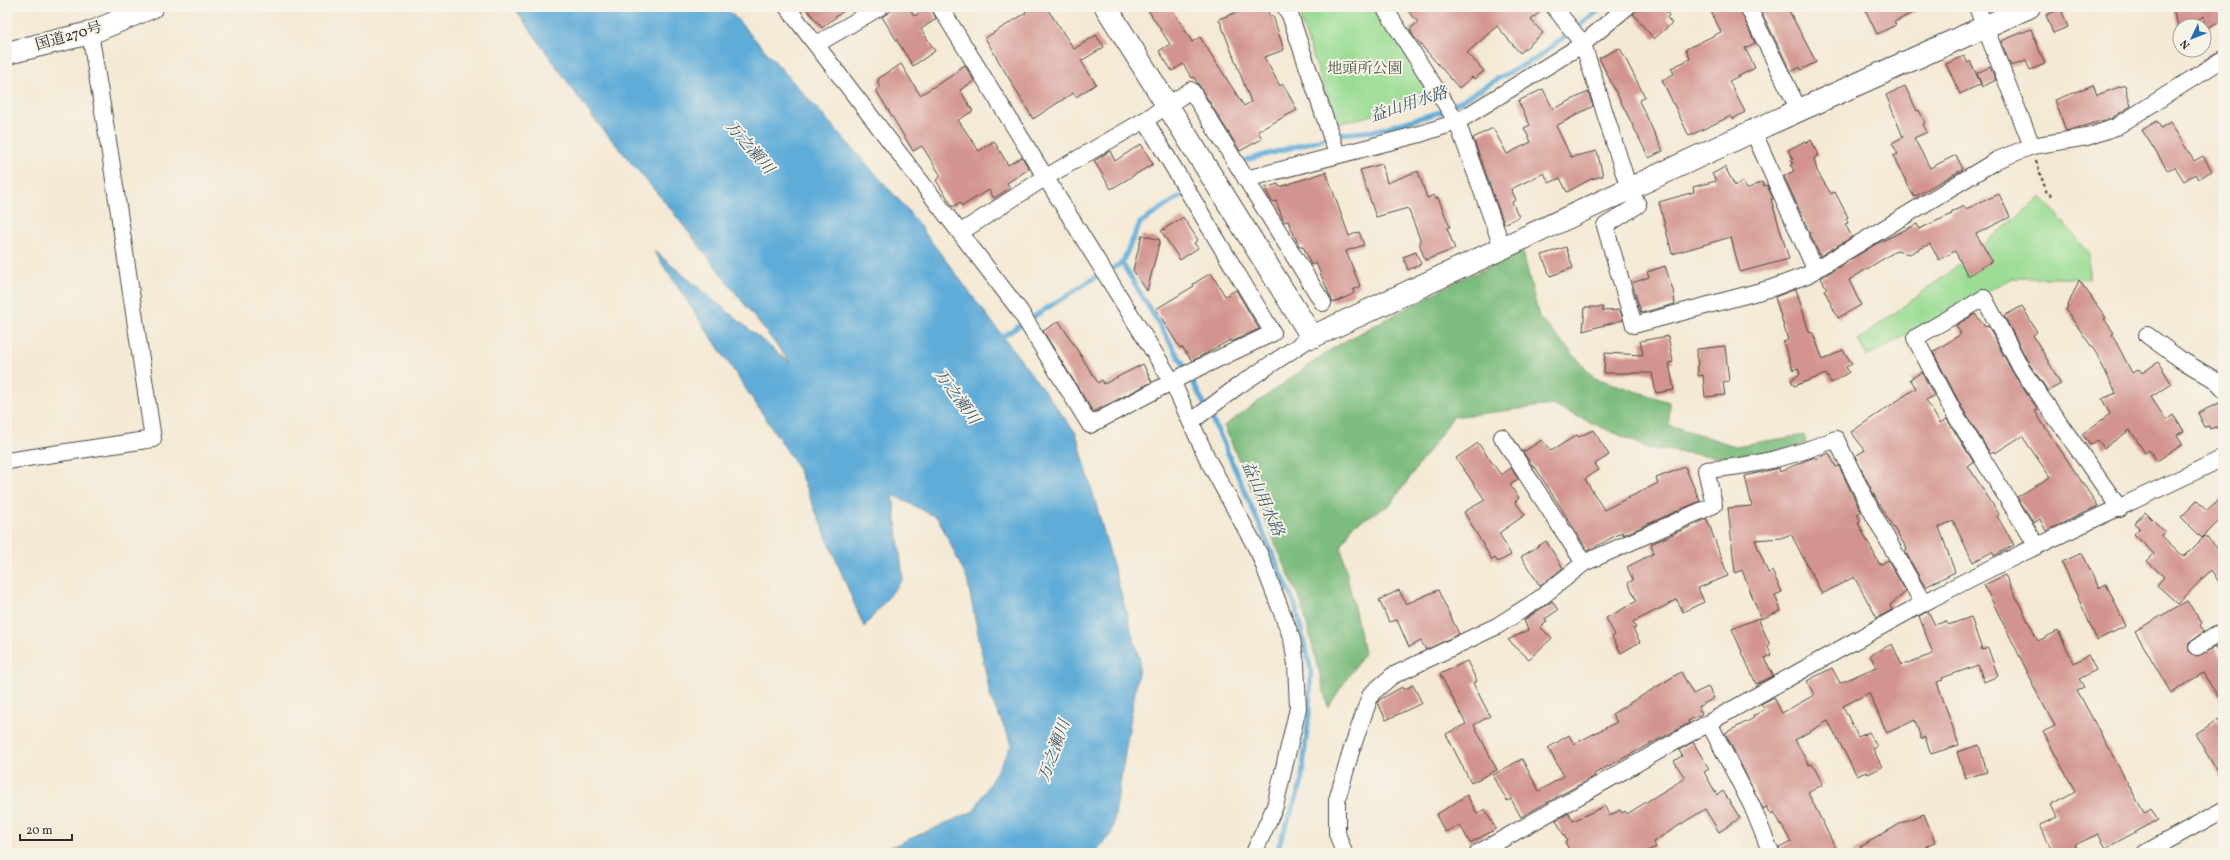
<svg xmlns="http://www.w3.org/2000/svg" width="2230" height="860" viewBox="0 0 2230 860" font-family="Vollkorn,'Noto Serif JP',serif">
	<rect width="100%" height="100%" fill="#f7f3e8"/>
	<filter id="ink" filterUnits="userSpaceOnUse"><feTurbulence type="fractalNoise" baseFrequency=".025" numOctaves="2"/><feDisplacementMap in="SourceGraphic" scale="8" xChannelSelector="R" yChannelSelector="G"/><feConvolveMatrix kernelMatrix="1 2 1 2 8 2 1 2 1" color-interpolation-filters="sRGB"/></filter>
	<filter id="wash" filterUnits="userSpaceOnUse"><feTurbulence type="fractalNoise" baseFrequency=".012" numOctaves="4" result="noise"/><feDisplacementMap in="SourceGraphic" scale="16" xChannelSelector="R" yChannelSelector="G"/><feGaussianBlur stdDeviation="0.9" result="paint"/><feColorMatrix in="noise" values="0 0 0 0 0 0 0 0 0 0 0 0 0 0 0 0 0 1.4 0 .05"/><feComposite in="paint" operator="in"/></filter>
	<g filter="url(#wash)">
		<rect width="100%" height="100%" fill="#f4e9d4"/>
		<g fill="#9bdd94" stroke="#638460">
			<polygon points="1313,7 1378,7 1436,99 1337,124 1300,19"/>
			<polygon points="2042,197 2089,253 2089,278 2012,278 1867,356 1858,340 1943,277"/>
		</g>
		<polygon fill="#7cbc7e" stroke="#547454" points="1523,252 1539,317 1595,378 1669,402 1669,425 1735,446 1804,435 1807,444 1742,460 1648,448 1552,405 1453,417 1390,505 1353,525 1341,547 1364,653 1328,707 1302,605 1224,426 1336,346 1457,281"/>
		<polygon fill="#5facd8" stroke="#456c82" points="514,7 726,7 906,208 1076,433 1140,661 1112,833 1094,853 877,853 974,811 1012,744 991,699 967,579 938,518 893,495 903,579 864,627 796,464 653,250 791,364 669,207 594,119"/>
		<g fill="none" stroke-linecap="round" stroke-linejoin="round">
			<g stroke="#5facd8" stroke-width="5">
				<polyline points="1246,160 1319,140 1329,135 1374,131 1444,111 1499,78 1537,58 1603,7"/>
				<polyline points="1122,263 1186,369 1219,433 1295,605 1311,670 1309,714 1301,785 1276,853"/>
				<polyline points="1122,263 1140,223 1179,197"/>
				<polyline points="999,339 1091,280 1122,263"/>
			</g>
		</g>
		<g id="blocks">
			<g fill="#d3948f">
				<polygon points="805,7 848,7 822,28"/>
				<polygon points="897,7 909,7 914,16 931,7 936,19 921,29 935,51 913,66 882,17"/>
				<polygon points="1023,7 1046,7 1074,49 1096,35 1104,47 1081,61 1096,84 1076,97 1073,93 1033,119 985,38 1026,13"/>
				<polygon points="1146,7 1171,7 1192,42 1200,37 1244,106 1251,102 1219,19 1237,12 1234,7 1266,7 1270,17 1273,16 1284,50 1264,57 1280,86 1283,84 1297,110 1258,131 1262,139 1240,151 1199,85 1194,77 1192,78 1183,64 1172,71 1159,51 1170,44"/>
				<polygon points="1404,7 1545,7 1531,20 1543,33 1520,53 1497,26 1467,53 1484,71 1474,79 1472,77 1459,88 1414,37 1410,29 1418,22"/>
				<polygon points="1642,7 1662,7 1669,15 1667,18 1672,23 1654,39 1633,14"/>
				<polygon points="1709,7 1739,7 1755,43 1745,48 1755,68 1729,81 1745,112 1733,119 1731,116 1689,136 1662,80 1674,74 1671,68 1690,59 1686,49 1721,32"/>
				<polygon points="1759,7 1787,7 1816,62 1801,70 1800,67 1791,72"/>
				<polygon points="1864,7 1925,7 1894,22 1896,25 1877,34"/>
				<polygon points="2172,7 2223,7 2223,20 2204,29 2204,16 2188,26 2180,26 2180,31"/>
				<polygon points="2061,9 2068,27 2053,33 2046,15"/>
				<polygon points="2031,29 2045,64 2030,70 2026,61 2011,66 2001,41"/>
				<polygon points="1620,48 1645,97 1639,101 1663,151 1649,158 1599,58"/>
				<polygon points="1964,56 1968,63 1970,61 1981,84 1960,94 1946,64"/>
				<polygon points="901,64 920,95 958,72 957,70 965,65 974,81 960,90 973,111 958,120 979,151 994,141 1008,165 1022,157 1029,169 1007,183 1010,188 994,198 989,190 962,206 960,202 953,207 936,180 941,176 922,146 913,151 876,90 880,87 877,82 879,81 878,79"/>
				<polygon points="1990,67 1996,80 1982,87 1977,73"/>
				<polygon points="2093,85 2097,95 2125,85 2131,106 2112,118 2066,131 2055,100"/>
				<polygon points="1905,86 1917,111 1919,110 1925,123 1923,124 1927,132 1914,138 1930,168 1956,155 1963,169 1914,197 1893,156 1898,154 1892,143 1903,137 1886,95"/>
				<polygon points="1543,89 1553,109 1588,92 1593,106 1556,126 1571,157 1597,151 1603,176 1591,179 1567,192 1560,178 1549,183 1544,173 1511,189 1516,200 1512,202 1519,217 1504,224 1473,138 1493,128 1507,154 1531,142 1524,128 1530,125 1518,101"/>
				<polygon points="2157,121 2161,128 2170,122 2194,161 2203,156 2212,171 2198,179 2195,174 2184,181 2175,167 2168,171 2142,130"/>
				<polygon points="1811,140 1819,155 1814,158 1817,171 1831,194 1835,192 1848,217 1846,218 1848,223 1845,224 1852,237 1820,256 1784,176 1794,171 1791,165 1793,164 1791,160 1793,159 1788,150 1805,141 1806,143"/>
				<polygon points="1141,144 1153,164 1111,189 1094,161 1110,151 1115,161"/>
				<polygon points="1382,164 1387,183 1418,171 1427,198 1434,195 1436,199 1438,198 1450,227 1447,228 1455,249 1425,260 1420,246 1420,239 1408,208 1376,217 1360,170"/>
				<polygon points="1725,167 1735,186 1742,181 1747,189 1762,182 1764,186 1767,185 1773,199 1771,199 1789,259 1740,272 1731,237 1672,254 1659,202 1694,192 1693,187 1716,181 1712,174"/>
				<polygon points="1326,172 1349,236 1359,232 1364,245 1346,251 1360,286 1353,290 1354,293 1351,295 1333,303 1316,263 1311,265 1303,246 1299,246 1288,221 1284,222 1276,201 1272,202 1265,188 1278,184 1279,187"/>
				<polygon points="1999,194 2010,217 1976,234 1992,261 1968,276 1955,251 1939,260 1930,244 1909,254 1896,251 1849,280 1861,305 1838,318 1824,290 1827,289 1821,278 1876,244 1917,224 1919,229 1952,214 1951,212 1964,206 1966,209"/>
				<polygon points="1183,217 1198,240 1194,243 1198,248 1180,260 1161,231"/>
				<polygon points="1142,235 1160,240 1147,291 1133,270"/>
				<polygon points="1566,247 1573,268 1550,276 1542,255"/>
				<polygon points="1416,252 1421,264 1408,270 1403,257"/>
				<polygon points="1665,266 1673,290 1675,304 1641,313 1632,283 1649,277 1647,272"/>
				<polygon points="1211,273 1225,296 1236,290 1259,329 1231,342 1230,340 1192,361 1182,347 1180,348 1156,309 1194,286 1193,284"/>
				<polygon points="2079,280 2106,318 2104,319 2114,333 2112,334 2132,373 2139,369 2142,373 2158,362 2172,384 2151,397 2166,420 2173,415 2184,431 2177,435 2183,444 2157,461 2149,450 2145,453 2130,430 2104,448 2098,440 2090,445 2082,434 2110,414 2102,399 2116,393 2096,353 2066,310"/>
				<polygon points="1796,289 1809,332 1813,333 1823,360 1843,350 1852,364 1846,367 1849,372 1835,381 1831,383 1826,374 1794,386 1791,380 1800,374 1798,368 1793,370 1783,342 1788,340 1775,297"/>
				<polygon points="2022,306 2037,332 2033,335 2061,384 2048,391 2030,365 2004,316"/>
				<polygon points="1585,307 1603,307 1603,311 1620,310 1623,320 1583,331"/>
				<polygon points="1975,314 1985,327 1988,326 2014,375 2038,410 2035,411 2043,424 2098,506 2046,531 2040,519 2034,523 2017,497 2050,477 2022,436 1995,453 1994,451 1990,453 1962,408 1933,352 1961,334 1956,325"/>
				<polygon points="1059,321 1098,383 1102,380 1104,384 1143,364 1152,382 1093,412 1043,331"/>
				<polygon points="1668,336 1673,362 1669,363 1674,390 1656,393 1652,373 1604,373 1605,353 1643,355 1640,341"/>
				<polygon points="1725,346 1729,381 1723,382 1725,395 1705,397 1703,375 1698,376 1697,349"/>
				<polygon points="1922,372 1934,396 1926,400 1940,423 1947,419 1974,463 1968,466 1999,514 1997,516 2014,545 1994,556 1992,552 1973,562 1953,521 1939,527 1955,572 1925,587 1905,551 1907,549 1878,503 1855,456 1865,450 1851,432 1916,388 1910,379"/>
				<polygon points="2223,401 2223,424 2210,429 2209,426 2205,427 2198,413"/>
				<polygon points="1593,430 1609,455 1595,464 1599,470 1585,479 1604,510 1658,483 1656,478 1685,467 1700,501 1623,535 1622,532 1588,551 1535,467 1534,468 1523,452 1542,440 1551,451 1577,435 1579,437"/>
				<polygon points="1478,443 1501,475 1511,468 1518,479 1510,485 1519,498 1515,502 1525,515 1499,533 1511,555 1498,562 1495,558 1492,560 1464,512 1485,500 1456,458"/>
				<polygon points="1829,453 1836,467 1839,466 1861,512 1857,514 1861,522 1858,523 1880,565 1888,560 1906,592 1890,605 1892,610 1877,618 1854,577 1822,594 1791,534 1781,538 1755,540 1768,573 1772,571 1782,592 1775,595 1781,611 1761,619 1742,570 1735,573 1728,508 1752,506 1745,476 1779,468 1780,472 1804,461 1815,457 1816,459"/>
				<polygon points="2223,497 2223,517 2202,538 2181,517 2197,501 2207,511"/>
				<polygon points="2145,512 2165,532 2161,535 2184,557 2205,536 2223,553 2223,588 2211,570 2178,604 2157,585 2164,577 2147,561 2154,554 2134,534 2140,528 2135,523"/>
				<polygon points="1707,519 1728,576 1698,588 1704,602 1683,612 1677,600 1633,622 1636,628 1633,629 1640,642 1621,653 1612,637 1615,635 1606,618 1637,601 1628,583 1633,580 1627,567 1654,553 1651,544"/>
				<polygon points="1546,541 1563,568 1540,586 1521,557"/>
				<polygon points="2082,553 2099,588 2106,584 2126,626 2097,640 2062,562"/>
				<polygon points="2005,575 2038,641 2058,631 2074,663 2088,655 2096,670 2079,679 2084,687 2077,690 2144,813 2151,808 2158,820 2106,848 2098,834 2075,845 2079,853 2053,853 2040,825 2057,817 2051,805 2075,791 2043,732 2055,726 2032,684 2033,683 1984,585"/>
				<polygon points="1399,590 1406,604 1438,590 1459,634 1426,650 1421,641 1409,647 1397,620 1389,622 1379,600"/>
				<polygon points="1552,601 1558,610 1545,619 1547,622 1540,627 1552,638 1529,659 1508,640 1528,630 1524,620"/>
				<polygon points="2187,601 2202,623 2200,625 2204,632 2189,642 2189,652 2197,656 2215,647 2217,652 2223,661 2223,704 2203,673 2171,693 2135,631"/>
				<polygon points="1928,611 1935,625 1946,621 1948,625 1971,617 1982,650 1988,648 1998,676 1984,682 1978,665 1942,678 1943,680 1937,682 1959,745 1931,754 1925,737 1921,739 1915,720 1887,733 1869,693 1843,706 1858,737 1869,732 1877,747 1873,749 1882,767 1868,774 1866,772 1857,776 1828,721 1795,740 1809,765 1812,764 1823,784 1808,793 1838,853 1780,853 1779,848 1791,842 1774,812 1771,814 1767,807 1763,809 1725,733 1754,718 1753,716 1765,709 1761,704 1774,697 1782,713 1814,695 1807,681 1832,668 1840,683 1876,667 1870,655 1892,644 1902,665 1933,654 1919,616"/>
				<polygon points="1758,618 1770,645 1768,646 1771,655 1765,658 1773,676 1756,684 1732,629"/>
				<polygon points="1467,661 1477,681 1473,683 1490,716 1474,725 1497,770 1471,783 1446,734 1466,724 1440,674"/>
				<polygon points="1681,672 1693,694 1708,687 1714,698 1698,707 1702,714 1688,721 1689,723 1594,774 1595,776 1521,817 1511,799 1507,801 1493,775 1522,759 1539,791 1564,776 1548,748 1569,735 1574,744 1617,722 1612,714"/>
				<polygon points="1413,685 1422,703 1386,720 1378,703 1379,700 1402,687 1403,690"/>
				<polygon points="2218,720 2223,729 2223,781 2195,734"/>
				<polygon points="1693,742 1709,769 1704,772 1717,795 1723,791 1740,818 1719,832 1705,809 1653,842 1656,847 1644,853 1571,853 1565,842 1567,841 1556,820 1569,813 1573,821 1605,806 1609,816 1620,810 1622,813 1625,811 1627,814 1685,778 1674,761 1682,756 1679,750"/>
				<polygon points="1979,745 1987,772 1965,778 1957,752"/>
				<polygon points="1467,795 1477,814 1485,809 1496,829 1470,843 1460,825 1445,832 1436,815"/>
				<polygon points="1924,814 1935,842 1927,845 1928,847 1914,853 1850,853 1903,822"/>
			</g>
		</g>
	</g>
	<g filter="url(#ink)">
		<use href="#blocks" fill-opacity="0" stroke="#494844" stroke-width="1"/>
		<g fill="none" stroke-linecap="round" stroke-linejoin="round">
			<defs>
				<g id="street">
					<polyline points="787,7 1020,311 1090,425 1192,371 1273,333 1145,120 1191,90 1246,179 1420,134 1457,122 1583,44 1627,7"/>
					<polyline points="940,7 1173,383 1208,460 1259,553 1292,639 1296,664 1298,708 1275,806 1254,853"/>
					<polyline points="1285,7 1290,15 1337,154"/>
					<polyline points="1384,7 1457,122 1503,249"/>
					<polyline points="1554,7 1583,44 1629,189 1638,205 1605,226 1634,325 1772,288 1807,275 1997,160 2032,146 2087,137 2116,127 2223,59"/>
					<polyline points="1748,7 1799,110"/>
					<polyline points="1977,7 2032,146"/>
					<polyline points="817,44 880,7"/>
					<polyline points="1753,131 1815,269"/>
					<polyline points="1246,179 1323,303"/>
					<polyline points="961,232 1046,177 1145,120"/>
					<polyline points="2147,335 2180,359 2215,380 2223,389"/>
					<polyline points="1192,421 1238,386 1312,337"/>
					<polyline points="1502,437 1584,563"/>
					<polyline points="7,461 153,439 110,153 90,33"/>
					<polyline points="2037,546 1954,413 1915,338 1984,298 2022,370 2120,509"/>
					<polyline points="2197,647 2223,631"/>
					<polyline points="1709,723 1752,806 1771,853"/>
					<path d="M1344,853L1337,833V800L1352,748L1371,694L1392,676L1497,626L1539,599L1584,563L1714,505L1706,470C1753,466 1792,457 1836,439L1872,512L1923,603"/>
					<path d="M1478,853C1626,770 1773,685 1922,604C2020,551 2123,507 2223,458"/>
					<polyline points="2145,853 2223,810"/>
				</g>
				<polyline id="secondary" points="1106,7 1312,337 1753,131 2029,7"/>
				<polyline id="highway" points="7,53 90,33 152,7"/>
			</defs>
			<use href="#street" stroke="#494844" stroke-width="18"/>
			<use href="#secondary" stroke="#494844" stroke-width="24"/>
			<use href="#highway" stroke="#494844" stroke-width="24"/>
			<polyline stroke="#494844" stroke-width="2.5" stroke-dasharray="3 3" stroke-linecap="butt" points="2036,161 2046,191 2053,197"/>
			<use href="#street" stroke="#fff" stroke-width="16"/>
			<use href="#secondary" stroke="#fff" stroke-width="22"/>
			<use href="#highway" stroke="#fff" stroke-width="22"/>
		</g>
	</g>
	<g text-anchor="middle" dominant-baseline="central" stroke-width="4" stroke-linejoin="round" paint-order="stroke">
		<g font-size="15" fill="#2b2b2b" stroke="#f7f3e8">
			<text transform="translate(69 37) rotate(-16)">国道270号</text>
		</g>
		<g font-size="15" fill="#475845" stroke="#f7f3e8">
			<text x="1365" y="69">地頭所公園</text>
		</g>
		<g font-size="16" font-style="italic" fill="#3d5868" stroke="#f7f3e8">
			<text transform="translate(1409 105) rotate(-18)">益山用水路</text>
			<text transform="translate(749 148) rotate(49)">万之瀬川</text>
			<text transform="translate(956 397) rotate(54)">万之瀬川</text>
			<text transform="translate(1262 499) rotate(66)">益山用水路</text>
			<text transform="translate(1055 751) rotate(-70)">万之瀬川</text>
		</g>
	</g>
	<rect width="2230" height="860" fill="none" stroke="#f7f3e8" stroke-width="24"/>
	<g transform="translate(2192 38) rotate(227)"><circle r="19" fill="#f7f3e8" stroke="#a5a39c"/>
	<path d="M0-3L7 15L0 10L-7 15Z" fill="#1f6fb2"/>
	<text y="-6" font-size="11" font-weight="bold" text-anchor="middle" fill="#2b2b2b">N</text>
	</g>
	<path d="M20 834v6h52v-6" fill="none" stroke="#2b2b2b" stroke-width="2"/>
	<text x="26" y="834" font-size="12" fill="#2b2b2b" stroke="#f7f3e8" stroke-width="3" paint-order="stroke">20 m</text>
</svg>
